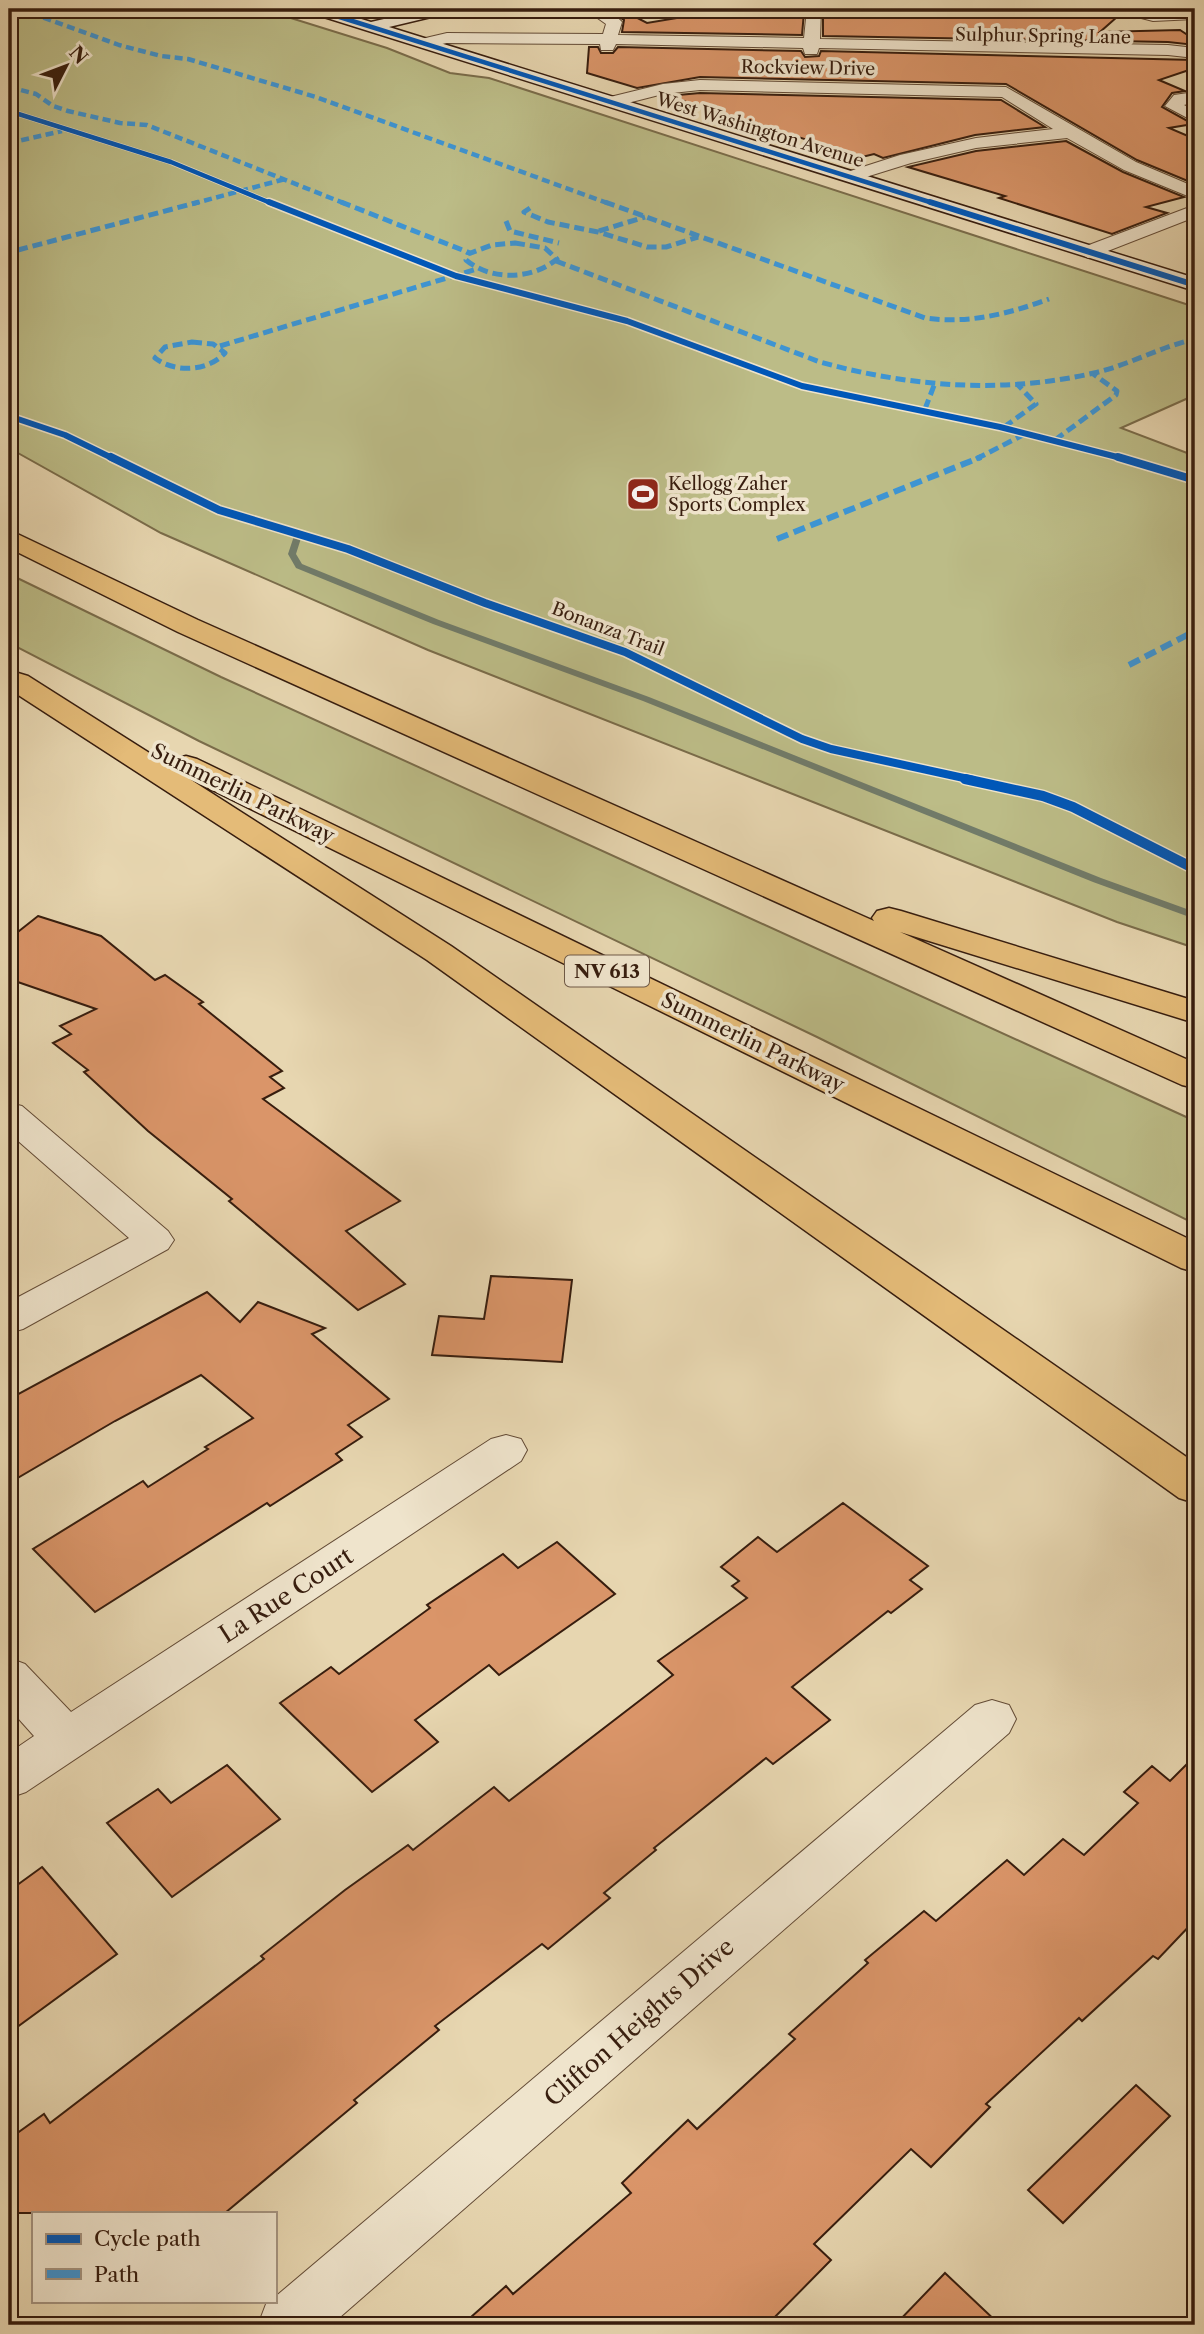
<svg xmlns="http://www.w3.org/2000/svg" width="1204" height="2334" viewBox="0 0 1204 2334" font-family="'Libre Caslon Text',serif">
	<rect width="100%" height="100%" fill="#e7d6b0"/>
	<filter id="stains"><feTurbulence type="fractalNoise" baseFrequency=".00286" numOctaves="4"/><feColorMatrix values="0 0 0 0 .2 0 0 0 0 .09 0 0 0 0 .02 0 0 0 .5 -.17"/></filter>
	<radialGradient id="worn" r=".72"><stop offset=".6" stop-color="#630" stop-opacity="0"/><stop offset="1" stop-color="#630" stop-opacity=".3"/></radialGradient>
	<g fill="#bcbc87" stroke="#7a6c4a" stroke-width="2">
		<polygon points="9,9 262,9 387,48 450,73 489,78 1195,307 1195,395 1121,428 1195,456 1195,948 1117,922 428,650 161,533 9,448"/>
		<polygon points="9,574 221,677 1195,1121 1195,1224 817,1037 199,741 9,643"/>
	</g>
	<g fill="none" stroke-linecap="round" stroke-linejoin="round">
		<polygon fill="#717b69" fill-rule="evenodd" points="295,533 302,535 296,554 302,564 439,620 649,697 1101,878 1195,912 1195,919 1093,882 643,701 433,624 296,568 288,554"/>
	</g>
	<g fill="#da9569" stroke="#371d0e" stroke-width="2">
		<polygon points="606,9 620,9 647,23 731,9 788,9 793,12 804,12 802,35 622,32 624,20"/>
		<polygon points="845,9 1110,9 1100,15 1117,17 1100,32 1180,30 1195,40 1195,45 1168,42 823,36 823,13 845,13"/>
		<polygon points="589,47 598,47 601,53 613,53 618,47 801,51 805,57 819,56 821,51 1195,60 1195,68 1159,80 1185,91 1172,93 1162,107 1193,124 1169,128 1195,139 1195,184 1137,160 1006,84 700,77 637,88 587,73"/>
		<polygon points="700,93 1001,100 1045,127 975,135 883,158 874,154 862,157 667,96"/>
		<polygon points="1066,141 1123,172 1184,197 1146,207 1167,213 1112,234 999,198 1005,196 908,167 976,151"/>
		<polygon points="38,916 101,936 155,980 165,975 203,1002 199,1004 282,1071 270,1077 284,1088 263,1099 400,1201 346,1231 405,1284 358,1310 229,1201 232,1199 148,1131 84,1072 88,1070 53,1043 71,1034 60,1026 96,1009 9,979 9,939"/>
		<polygon points="491,1276 572,1280 562,1362 432,1355 439,1316 484,1319"/>
		<polygon points="207,1292 240,1322 258,1302 325,1328 312,1334 389,1399 348,1425 362,1437 336,1454 342,1460 270,1506 267,1503 95,1612 33,1549 143,1481 148,1487 208,1449 205,1447 253,1418 201,1375 115,1421 9,1483 9,1399"/>
		<polygon points="843,1503 928,1566 910,1580 922,1589 891,1613 888,1611 792,1687 830,1720 773,1764 766,1758 654,1848 656,1850 604,1893 610,1898 548,1949 542,1944 435,2026 439,2030 354,2100 357,2103 225,2213 9,2213 9,2139 44,2114 50,2123 264,1959 261,1956 345,1890 408,1845 413,1850 494,1787 509,1801 673,1675 658,1661 747,1598 732,1586 739,1581 721,1567 758,1537 777,1552"/>
		<polygon points="557,1542 615,1594 499,1675 489,1665 415,1720 438,1742 372,1792 280,1703 331,1667 339,1674 430,1608 427,1605 503,1554 518,1568"/>
		<polygon points="1195,1756 1195,1920 1158,1959 1153,1956 1082,2021 1079,2018 986,2104 990,2107 931,2167 911,2149 814,2244 831,2260 767,2325 462,2325 506,2286 513,2294 631,2193 622,2183 688,2120 697,2129 795,2039 789,2034 868,1963 865,1960 924,1911 936,1921 1007,1860 1024,1875 1063,1839 1084,1855 1138,1803 1124,1792 1152,1766 1170,1781"/>
		<polygon points="227,1765 280,1819 172,1897 107,1823 158,1789 171,1803"/>
		<polygon points="42,1867 117,1954 9,2033 9,1891"/>
		<polygon points="1136,2085 1170,2116 1063,2223 1028,2190"/>
		<polygon points="945,2273 1000,2325 895,2325"/>
	</g>
	<g fill="none" stroke-linecap="round" stroke-linejoin="round">
		<defs>
			<g id="street">
				<path d="M585,9C600,9 611,10 622,22L618,35L804,38L807,9H821L820,39L1168,45L1195,48V58L1168,55L819,48L817,54H805L803,48L616,44L613,50H601L600,44L447,43L423,48L415,43L417,40L447,33L603,34L606,24Z"/>
				<polygon points="1116,9 1195,10 1195,19 1153,21 1118,12"/>
				<polygon points="700,80 1006,87 1136,162 1195,187 1195,199 1124,170 1067,138 976,148 911,163 850,182 841,177 844,173 900,155 976,138 1053,129 1002,97 700,90 663,94 612,107 604,102 606,98 663,84"/>
				<polygon points="1195,92 1195,102 1184,105 1195,111 1195,122 1165,106 1174,95"/>
				<polygon points="1195,205 1195,217 1095,256 1088,258 1078,252 1081,248"/>
				<polygon points="9,1103 22,1106 168,1231 174,1240 168,1249 23,1329 9,1333 9,1302 129,1238 9,1133"/>
				<polygon points="506,1435 521,1439 527,1450 521,1461 26,1792 9,1798 9,1753 34,1736 9,1708 9,1658 25,1664 71,1712 491,1439"/>
				<polygon points="992,1700 1009,1705 1016,1719 1009,1733 331,2325 258,2325 266,2304 275,2301 275,2297 975,1705"/>
			</g>
			<polygon id="secondary" points="306,9 329,9 371,22 427,9 454,9 452,12 389,27 1195,278 1195,291 308,12"/>
			<g id="highway">
				<polygon points="9,530 198,620 874,921 872,918 877,911 889,908 901,911 1195,1001 1195,1023 900,932 1195,1063 1195,1088 1182,1085 178,632 9,548"/>
				<polygon points="18,673 28,676 173,768 171,765 175,759 186,756 197,759 1195,1242 1195,1272 1181,1268 188,778 451,946 1195,1463 1195,1503 1179,1498 427,960 9,689 9,676"/>
			</g>
		</defs>
		<use href="#street" stroke="#634b36" stroke-width="2"/>
		<use href="#secondary" stroke="#371d0e" stroke-width="3"/>
		<use href="#highway" stroke="#371d0e" stroke-width="3"/>
		<use href="#street" fill="#efe4cc" fill-rule="evenodd"/>
		<use href="#secondary" fill="#efe4cc" fill-rule="evenodd"/>
		<use href="#highway" fill="#e4bb78" fill-rule="evenodd"/>
		<g stroke="#3e94d2" stroke-width="4.5" stroke-dasharray="8 4.5" stroke-linecap="butt">
			<polyline points="20,9 119,45 161,56 188,59 316,97 610,204"/>
			<polyline points="9,87 36,94 53,106 68,111 120,123 147,125 346,204"/>
			<polyline points="9,143 62,131"/>
			<polyline points="192,204 285,179"/>
		</g>
		<g stroke="#3e94d2" stroke-width="5" stroke-dasharray="10 5" stroke-linecap="butt">
			<polyline points="341,202 470,253"/>
			<path d="M605,202L925,318C969,324 1008,314 1049,299"/>
			<polyline points="530,208 524,212 548,222 598,232 647,247 666,247 698,237"/>
			<polyline points="506,221 510,231 559,243"/>
			<polyline points="599,231 645,217"/>
			<path d="M515,243L545,248L557,259C532,280 491,281 466,260L468,254L492,245Z"/>
			<polyline points="18,250 199,202"/>
			<path d="M556,261L820,362C910,387 1003,394 1094,373C1129,365 1160,347 1195,339"/>
			<path d="M192,342L213,344L225,353C207,372 175,373 155,358L165,347Z"/>
			<polyline points="220,346 477,269"/>
			<polyline points="925,409 935,383"/>
			<polyline points="1004,427 1036,404 1017,384"/>
			<polyline points="1055,440 1116,395 1117,391 1092,373"/>
			<polyline points="976,459 1027,433"/>
		</g>
		<g stroke="#3e94d2" stroke-width="6" stroke-dasharray="12 6" stroke-linecap="butt">
			<polyline points="777,539 981,457"/>
			<polyline points="1129,665 1195,631"/>
		</g>
		<defs>
			<g id="cycleway-far3">
				<polyline points="314,9 936,204"/>
				<polyline points="9,111 171,162 273,204"/>
			</g>
			<g id="cycleway-far2">
				<polyline points="269,202 456,276 627,321 802,386 1000,427 1125,459"/>
				<polyline points="930,202 1195,285"/>
				<polyline points="9,416 65,435 114,459"/>
			</g>
			<g id="cycleway-far1">
				<polyline points="111,457 219,510 348,549 485,603 625,652 802,739 831,749 973,780"/>
				<polyline points="1118,457 1195,480"/>
			</g>
			<polyline id="cycleway" points="965,779 1043,796 1073,807 1195,869"/>
		</defs>
		<use href="#cycleway-far3" stroke="#efe4cc" stroke-width="6"/>
		<use href="#cycleway-far2" stroke="#efe4cc" stroke-width="9"/>
		<use href="#cycleway-far1" stroke="#efe4cc" stroke-width="11"/>
		<use href="#cycleway" stroke="#efe4cc" stroke-width="13"/>
		<use href="#cycleway-far3" stroke="#0057b8" stroke-width="4.5"/>
		<use href="#cycleway-far2" stroke="#0057b8" stroke-width="6"/>
		<use href="#cycleway-far1" stroke="#0057b8" stroke-width="8"/>
		<use href="#cycleway" stroke="#0057b8" stroke-width="10"/>
	</g>
	<defs>
		<symbol id="stadium-square" viewBox="-11 -11 22 22"><rect x="-9" y="-9" width="18" height="18" rx="4" fill="#8f2418" stroke="#efe4cc"/><path d="M0-5a6.5 5 0 1 0 0 10a6.5 5 0 1 0 0-10ZM-3.5-1.8h7v3.6h-7Z" fill="#fff"/></symbol>
	</defs>
	<g fill-rule="evenodd">
		<use href="#stadium-square" x="624" y="475" width="38" height="38"/>
	</g>
	<g text-anchor="middle" dominant-baseline="central" stroke-width="7" stroke-linejoin="round" paint-order="stroke">
		<g font-size="18" fill="#371d0e" stroke="#efe4cc">
			<text transform="translate(1043 36) rotate(1)">Sulphur Spring Lane</text>
			<text transform="translate(808 68) rotate(1)">Rockview Drive</text>
			<text transform="translate(760 130) rotate(17)">West Washington Avenue</text>
			<text transform="translate(608 629) rotate(21)">Bonanza Trail</text>
		</g>
		<g font-size="18" fill="#371d0e" stroke="#efe4cc" text-anchor="start">
			<text x="668" y="484">Kellogg Zaher<tspan x="668" dy="21">Sports Complex</tspan></text>
		</g>
		<rect fill="#efe4cc" stroke="#6e5947" stroke-width="2" x="565" y="955.5" width="84" height="31" rx="5"/>
		<g font-size="19" font-weight="bold" fill="#371d0e">
			<text x="607" y="971">NV 613</text>
		</g>
		<g font-size="21" fill="#371d0e" stroke="#efe4cc">
			<text transform="translate(243 793) rotate(26)">Summerlin Parkway</text>
			<text transform="translate(753 1042) rotate(26)">Summerlin Parkway</text>
		</g>
		<g font-size="24" fill="#371d0e" stroke="#efe4cc">
			<text transform="translate(286 1595) rotate(-33)">La Rue Court</text>
			<text transform="translate(639 2022) rotate(-41)">Clifton Heights Drive</text>
		</g>
	</g>
	<rect width="1204" height="2334" fill="none" stroke="#e7d6b0" stroke-width="35"/>
	<rect x="10" y="10" width="1183" height="2313" fill="none" stroke="#371d0e" stroke-width="3.5"/>
	<rect x="18" y="18" width="1169" height="2299" fill="none" stroke="#371d0e" stroke-width="2"/>
	<rect x="32" y="2212" width="245" height="91" fill="#efe4cc" stroke="#a59480" stroke-width="2"/>
	<rect x="46" y="2234" width="35" height="10" fill="#0057b8" stroke="#a59480" stroke-width="2"/>
	<text x="94" y="2246" font-size="21" fill="#371d0e">Cycle path</text>
	<rect x="46" y="2269" width="35" height="10" fill="#3e94d2" stroke="#a59480" stroke-width="2"/>
	<text x="94" y="2282" font-size="21" fill="#371d0e">Path</text>
	<g transform="translate(66 66) rotate(48)" stroke="#efe4cc" stroke-width="5" paint-order="stroke">
	<path d="M0-5L12 26L0 18L-12 26Z" fill="#371d0e"/>
	<text y="-10" font-size="19" font-weight="bold" text-anchor="middle" fill="#371d0e">N</text>
	</g>
	<rect width="100%" height="100%" filter="url(#stains)"/>
	<rect width="100%" height="100%" fill="url(#worn)"/>
</svg>
